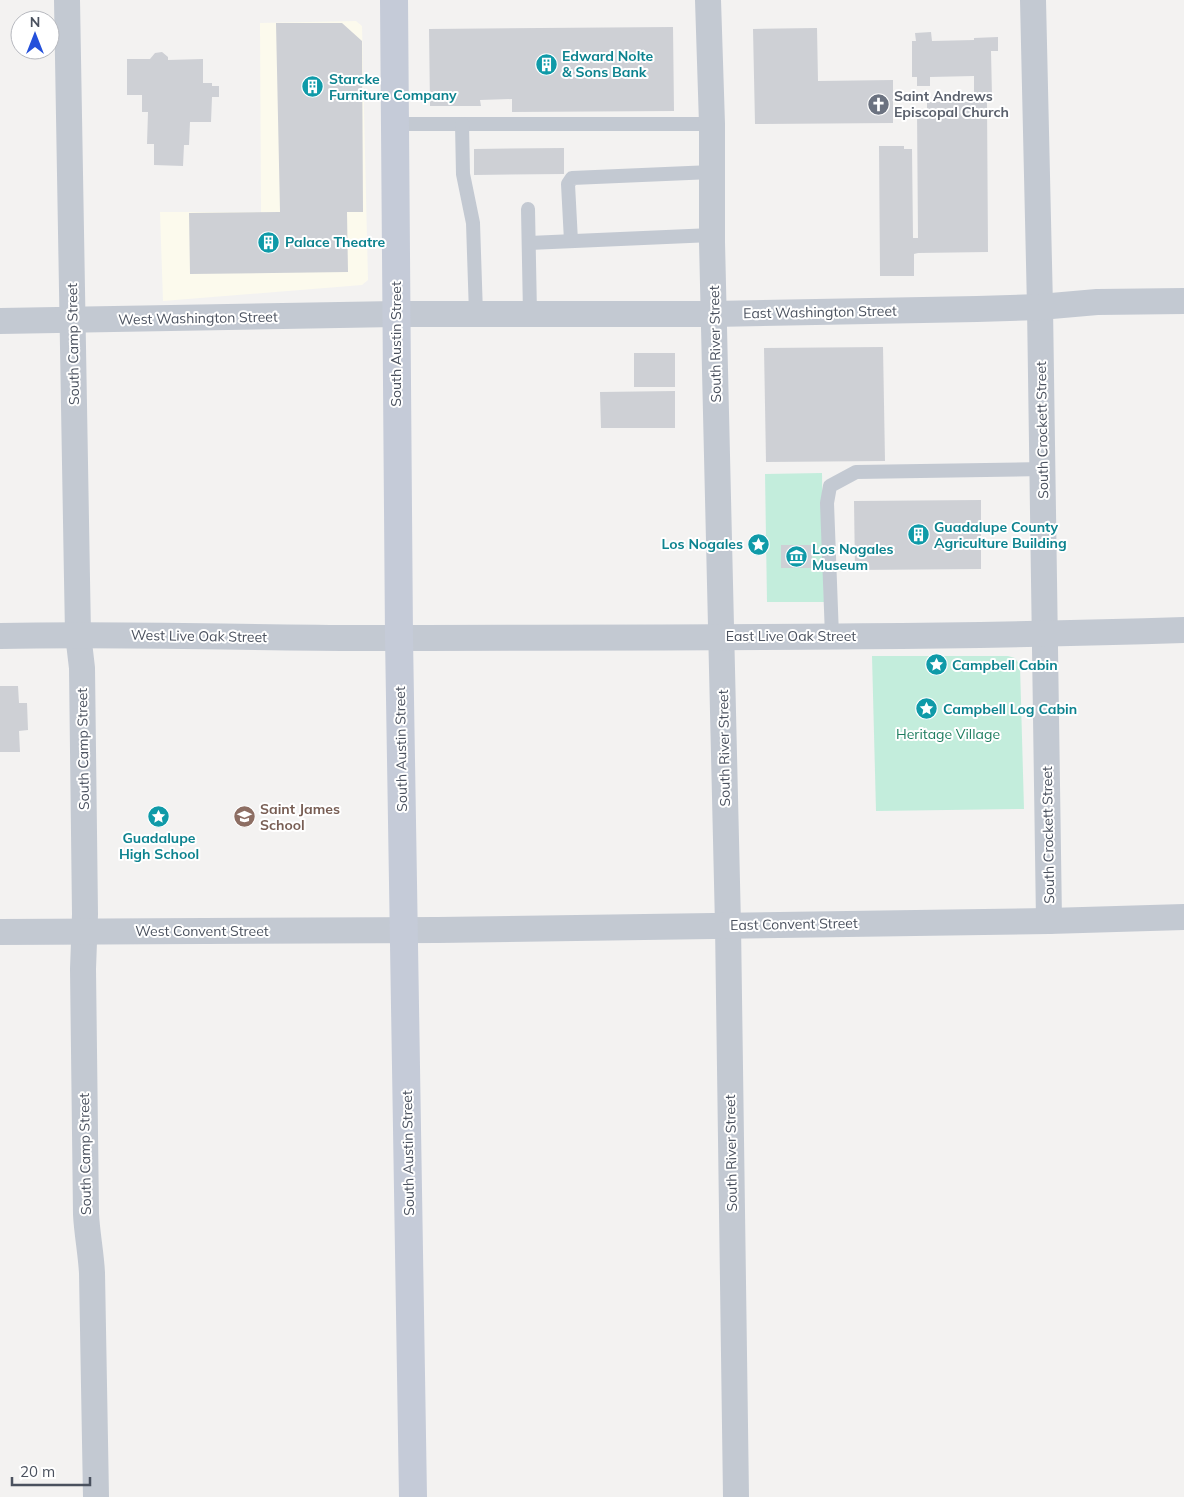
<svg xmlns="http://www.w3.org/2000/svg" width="1184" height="1497" viewBox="0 0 1184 1497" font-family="Mulish,sans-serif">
	<rect width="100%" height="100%" fill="#f3f2f1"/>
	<polygon fill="#fcfaed" points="356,21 362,26 368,280 362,285 163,301 160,212 261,212 260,23"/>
	<g fill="#c3eddc">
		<polygon points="822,473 824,602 767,602 765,474"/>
		<polygon points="872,656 1008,656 1015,658 1020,666 1024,809 876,811"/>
	</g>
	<g fill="#ced0d5">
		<polygon points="276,23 342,23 362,41 363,212 347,212 348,272 190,274 189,213 280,212"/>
		<polygon points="673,27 674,111 512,112 512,99 480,100 481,106 430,106 429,29"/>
		<polygon points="817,28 818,81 893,80 893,123 755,124 753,29"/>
		<polygon points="931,32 932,41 974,40 974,38 998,37 998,51 991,51 992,97 974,97 974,76 930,77 930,86 917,86 917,77 912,77 912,41 916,41 915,33"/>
		<polygon points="162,52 168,57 168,60 203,59 203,83 212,83 212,86 219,86 219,97 212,97 211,122 190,122 189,145 184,145 183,166 154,165 154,144 147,144 148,112 142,112 142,95 127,95 127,59 150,59 155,53"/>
		<polygon points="927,102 987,102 988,252 918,253 914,254 914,276 880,276 879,146 904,146 904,149 912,149 913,238 918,238 917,110 927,109"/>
		<polygon points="564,148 564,174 474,175 474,149"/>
		<polygon points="883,347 885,461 766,462 764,348"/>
		<rect x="634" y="353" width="41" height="34"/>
		<polygon points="675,391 675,428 601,428 600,392"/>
		<polygon points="981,500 981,569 855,570 854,501"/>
		<rect x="781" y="545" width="31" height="23"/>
		<polygon points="0,686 18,686 19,703 27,703 28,730 19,731 20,752 0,752"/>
	</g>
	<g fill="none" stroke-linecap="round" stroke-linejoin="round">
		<g stroke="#c3c9d2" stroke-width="14">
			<polyline points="394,124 712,124"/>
			<polyline points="462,124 463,174 473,223 476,314"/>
			<polyline points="528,209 530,314"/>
			<polyline points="571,241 568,184 572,178 712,172"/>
			<polyline points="529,243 712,235"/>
			<polyline points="832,636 827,503 830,486 856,472 1043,469"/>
		</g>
		<g stroke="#c3c9d2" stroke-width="26">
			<path d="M67,0L77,579L78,634L82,668L85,914L83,969L86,1214C87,1234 91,1253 92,1273L96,1497"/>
			<polyline points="708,0 712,124 712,242 728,925 736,1497"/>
			<polyline points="1033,0 1040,307 1049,921"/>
			<polyline points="0,321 396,314 714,314 977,309 1040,307 1097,302 1184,301"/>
			<path d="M0,636C121,633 242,638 363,638C637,637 910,639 1184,630"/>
			<polyline points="0,932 438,930 1049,921 1184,917"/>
		</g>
		<polyline stroke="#c5cbd8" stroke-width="28" points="394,0 399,637 413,1497"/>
	</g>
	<defs>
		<symbol id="building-disc" viewBox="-11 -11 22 22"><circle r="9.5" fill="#0f9aa8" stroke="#fff"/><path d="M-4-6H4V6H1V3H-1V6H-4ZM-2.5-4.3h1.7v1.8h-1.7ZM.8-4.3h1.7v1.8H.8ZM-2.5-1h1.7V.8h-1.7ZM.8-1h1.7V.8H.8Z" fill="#fff"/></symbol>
		<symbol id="church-disc" viewBox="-11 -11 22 22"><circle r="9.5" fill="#6b7280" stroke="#fff"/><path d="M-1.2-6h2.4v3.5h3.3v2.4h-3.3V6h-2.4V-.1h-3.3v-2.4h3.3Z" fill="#fff"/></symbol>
		<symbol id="sight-disc" viewBox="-11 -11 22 22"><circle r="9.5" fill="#0f9aa8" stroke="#fff"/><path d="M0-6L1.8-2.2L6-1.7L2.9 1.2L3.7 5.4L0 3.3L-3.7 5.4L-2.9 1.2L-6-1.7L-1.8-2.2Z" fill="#fff"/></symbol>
		<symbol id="museum-disc" viewBox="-11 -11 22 22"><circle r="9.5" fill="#0f9aa8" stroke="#fff"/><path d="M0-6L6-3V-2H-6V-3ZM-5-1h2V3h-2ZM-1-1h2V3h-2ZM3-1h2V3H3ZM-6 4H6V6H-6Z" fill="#fff"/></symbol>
		<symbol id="school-disc" viewBox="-11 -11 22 22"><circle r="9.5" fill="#8d6e63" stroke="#fff"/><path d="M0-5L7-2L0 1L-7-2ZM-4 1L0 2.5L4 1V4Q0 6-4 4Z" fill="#fff"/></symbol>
	</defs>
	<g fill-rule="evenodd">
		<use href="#building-disc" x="534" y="52" width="25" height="25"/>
		<use href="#building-disc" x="300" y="74" width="25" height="25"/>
		<use href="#church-disc" x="866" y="92" width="25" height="25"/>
		<use href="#building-disc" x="256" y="230" width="25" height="25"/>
		<use href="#building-disc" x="906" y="522" width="25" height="25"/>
		<use href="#sight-disc" x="746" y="532" width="25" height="25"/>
		<use href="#museum-disc" x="784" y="544" width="25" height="25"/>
		<use href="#sight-disc" x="924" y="652" width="25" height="25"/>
		<use href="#sight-disc" x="914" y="696" width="25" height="25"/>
		<use href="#sight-disc" x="146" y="804" width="25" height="25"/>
		<use href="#school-disc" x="232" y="804" width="25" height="25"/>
	</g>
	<g text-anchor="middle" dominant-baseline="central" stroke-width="4" stroke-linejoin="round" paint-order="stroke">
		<g font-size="14" font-weight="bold" fill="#0d838f" stroke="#fff" text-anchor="start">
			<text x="562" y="56">Edward Nolte<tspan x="562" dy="16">&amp; Sons Bank</tspan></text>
			<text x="329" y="79">Starcke<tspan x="329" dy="16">Furniture Company</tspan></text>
			<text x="285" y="242">Palace Theatre</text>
			<text x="934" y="527">Guadalupe County<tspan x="934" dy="16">Agriculture Building</tspan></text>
			<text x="743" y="544" text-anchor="end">Los Nogales</text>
			<text x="812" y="549">Los Nogales<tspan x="812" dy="16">Museum</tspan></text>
			<text x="952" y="665">Campbell Cabin</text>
			<text x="943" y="709">Campbell Log Cabin</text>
			<text x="159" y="838" text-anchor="middle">Guadalupe<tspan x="159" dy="16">High School</tspan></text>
		</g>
		<g font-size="14" font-weight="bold" fill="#5b616d" stroke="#fff" text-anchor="start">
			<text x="894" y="96">Saint Andrews<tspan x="894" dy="16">Episcopal Church</tspan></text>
		</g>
		<g font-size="14" fill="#4a515e" stroke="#fff">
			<text transform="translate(820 312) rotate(-1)">East Washington Street</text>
			<text transform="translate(198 318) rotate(-1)">West Washington Street</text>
			<text transform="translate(73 344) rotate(-91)">South Camp Street</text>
			<text transform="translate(396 344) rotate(-90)">South Austin Street</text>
			<text transform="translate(715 344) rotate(-91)">South River Street</text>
			<text transform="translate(1042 430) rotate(-91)">South Crockett Street</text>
			<text transform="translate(199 636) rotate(1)">West Live Oak Street</text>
			<text x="791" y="636">East Live Oak Street</text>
			<text transform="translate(724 748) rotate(-91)">South River Street</text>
			<text transform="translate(83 749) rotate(-91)">South Camp Street</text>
			<text transform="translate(401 749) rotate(-91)">South Austin Street</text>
			<text transform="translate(1048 835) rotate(-91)">South Crockett Street</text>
			<text transform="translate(794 924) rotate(-1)">East Convent Street</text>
			<text x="202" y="931">West Convent Street</text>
			<text transform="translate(408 1153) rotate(-91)">South Austin Street</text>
			<text transform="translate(731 1153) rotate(-91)">South River Street</text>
			<text transform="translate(85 1154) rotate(-91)">South Camp Street</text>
		</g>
		<g font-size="14" fill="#1d7d5f" stroke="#fff">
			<text x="948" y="734">Heritage Village</text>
		</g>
		<g font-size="14" font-weight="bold" fill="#785e54" stroke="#fff" text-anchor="start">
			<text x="260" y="809">Saint James<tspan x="260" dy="16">School</tspan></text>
		</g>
	</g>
	<g transform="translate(35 35)"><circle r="24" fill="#ffffff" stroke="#b7b9bf"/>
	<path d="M0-4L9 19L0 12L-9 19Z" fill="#2450db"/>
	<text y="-8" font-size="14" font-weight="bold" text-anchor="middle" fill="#4a515e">N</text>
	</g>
	<path d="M12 1477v8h78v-8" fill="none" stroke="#4a515e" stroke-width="2.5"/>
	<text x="20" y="1477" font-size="15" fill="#4a515e" stroke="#ffffff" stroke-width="4" paint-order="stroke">20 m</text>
</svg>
